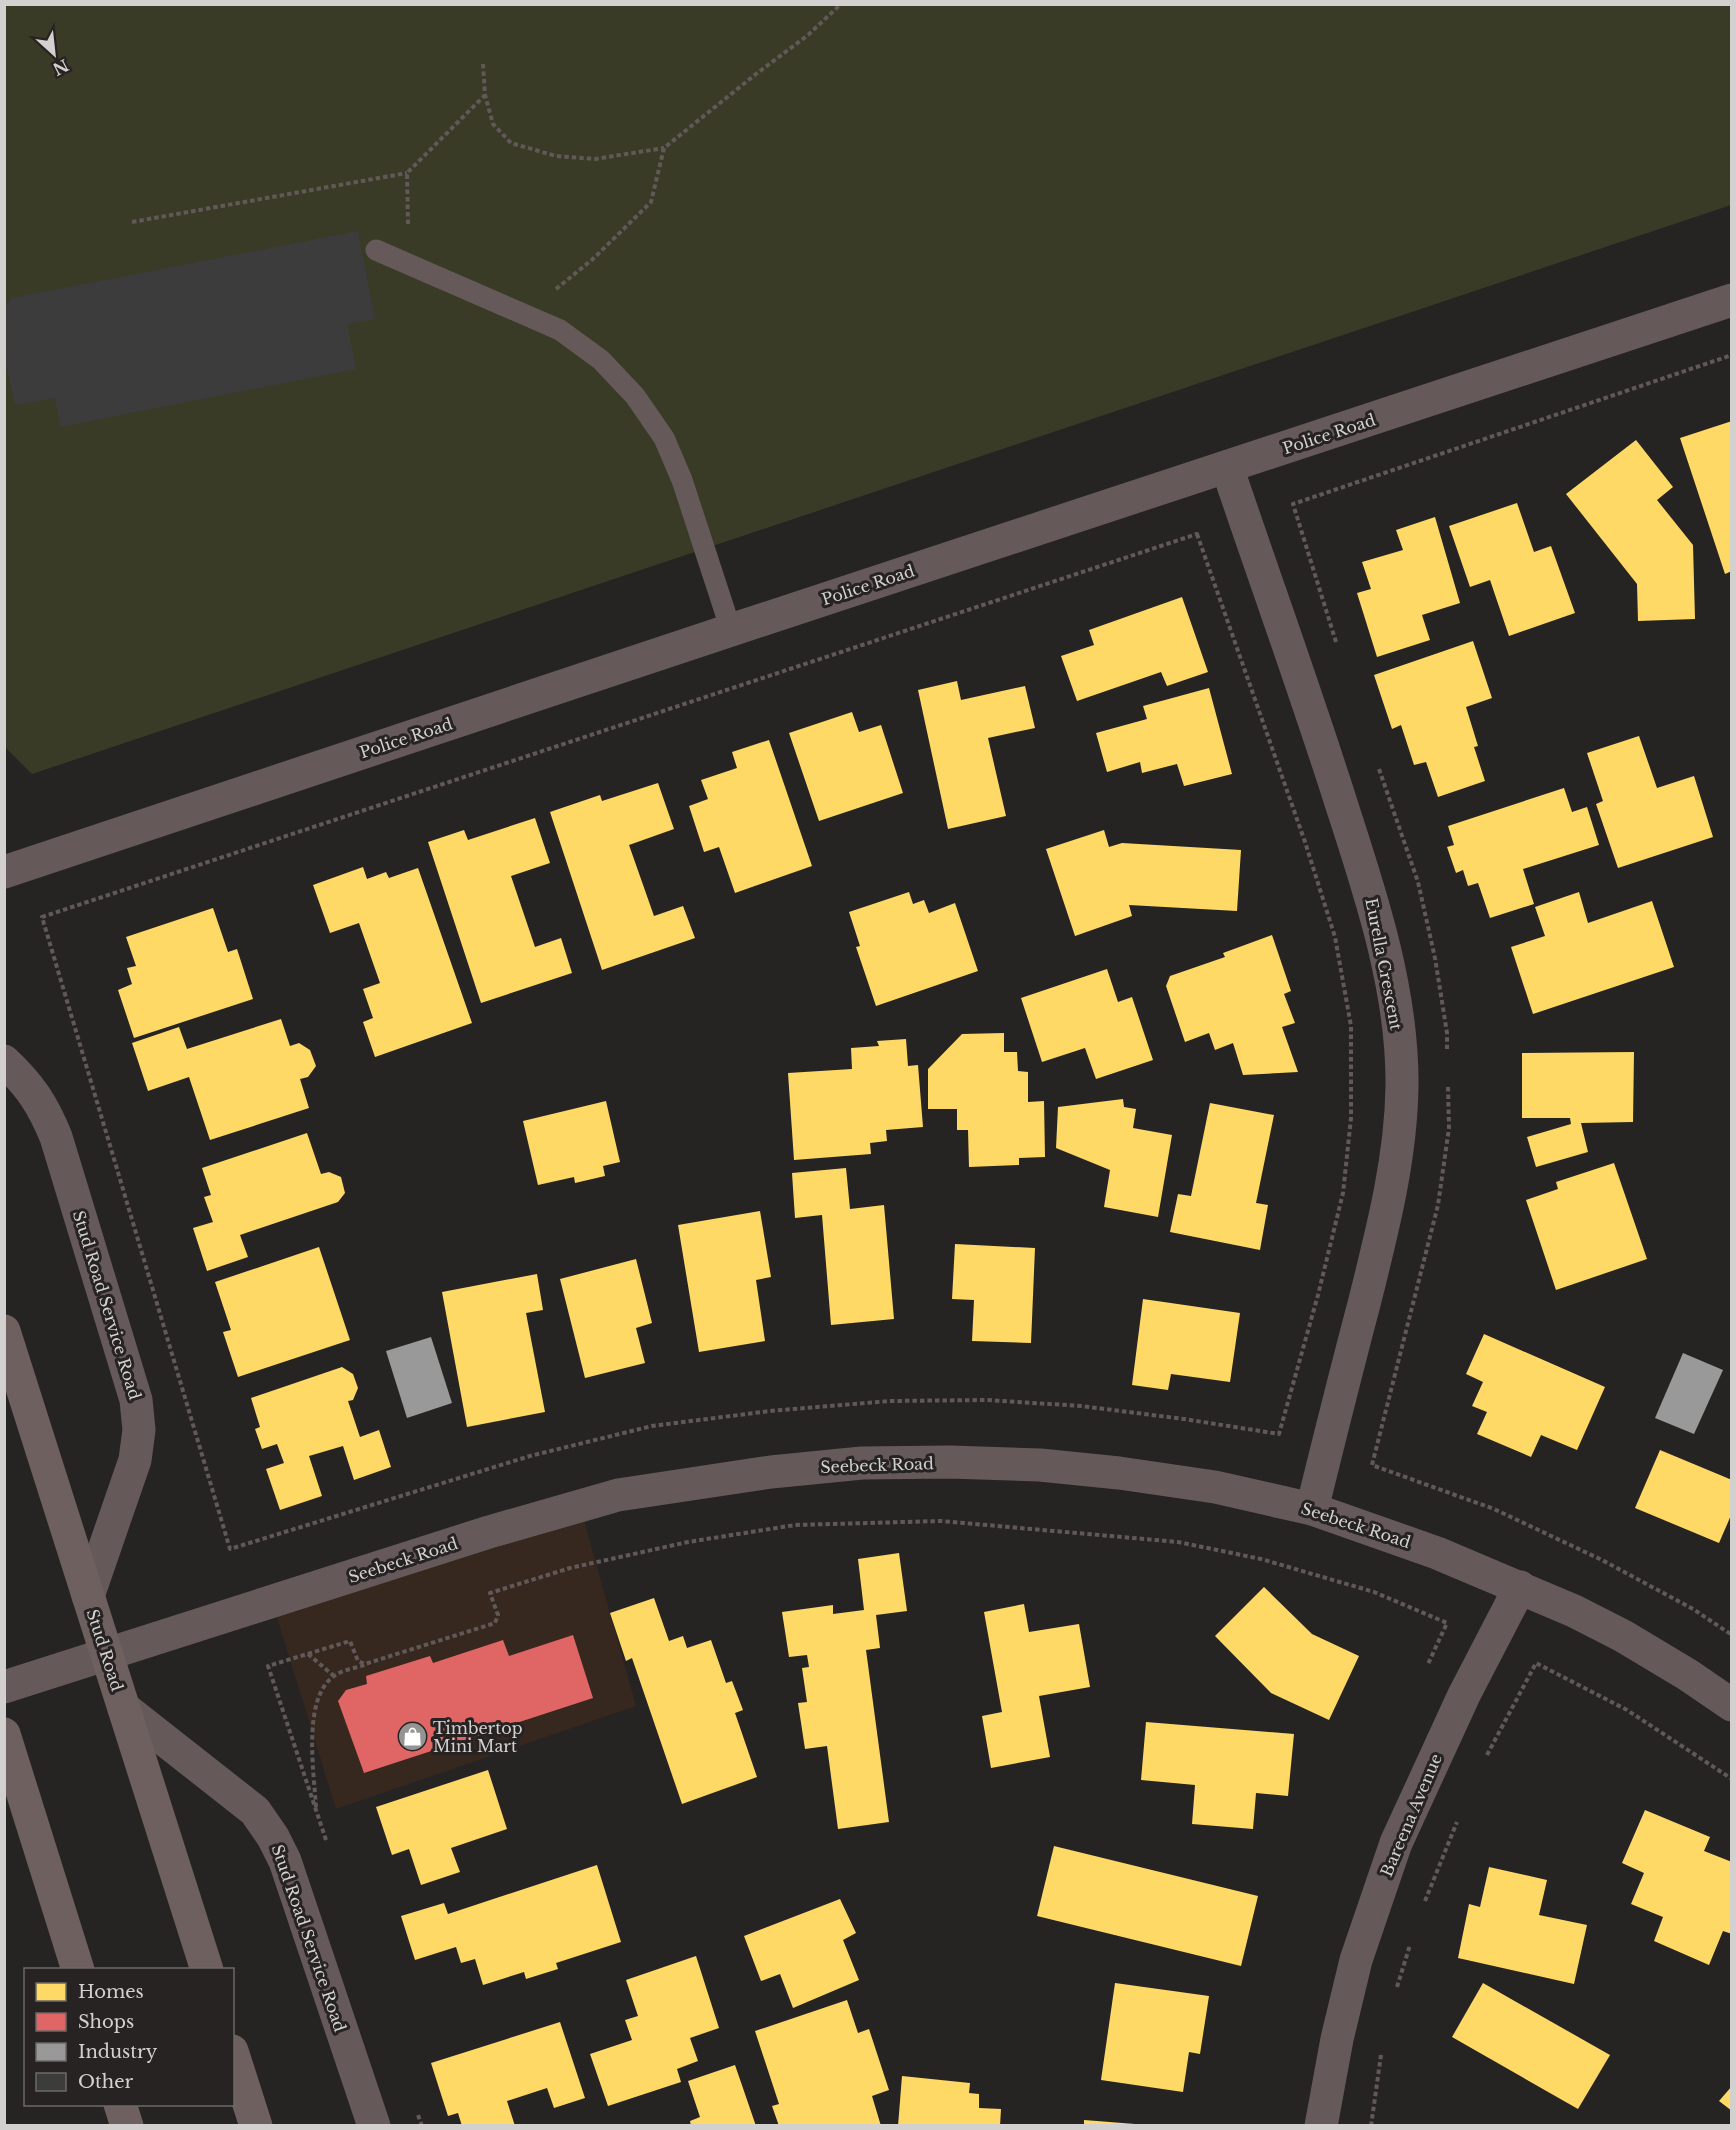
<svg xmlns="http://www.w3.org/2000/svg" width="1736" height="2130" viewBox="0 0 1736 2130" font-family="'Libre Baskerville',serif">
	<rect width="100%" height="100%" fill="#262423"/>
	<polygon fill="#36271f" points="580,1506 636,1706 336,1809 272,1601"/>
	<polygon fill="#393b26" points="4,5 1731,5 1731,205 32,774 4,746"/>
	<g fill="#ffd966">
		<polygon points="1732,421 1732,571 1725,574 1680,438"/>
		<polygon points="1636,440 1673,487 1657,500 1693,545 1695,619 1638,621 1637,584 1566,494"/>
		<polygon points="1517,503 1534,552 1551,546 1575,613 1509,636 1490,580 1470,587 1449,526"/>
		<polygon points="1435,517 1460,603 1422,615 1430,640 1377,657 1357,593 1371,589 1362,562 1403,550 1396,530"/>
		<polygon points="1182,597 1208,672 1167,686 1161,672 1077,701 1061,656 1094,645 1089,630"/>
		<polygon points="1473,641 1492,698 1466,707 1478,746 1474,747 1485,781 1438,797 1426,762 1414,765 1401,725 1392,729 1374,675"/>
		<polygon points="957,681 961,700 1025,686 1035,728 988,738 1006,816 948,829 918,690"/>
		<polygon points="1209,688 1232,774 1184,786 1177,764 1142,773 1140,762 1107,772 1096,733 1147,719 1143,706"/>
		<polygon points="852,712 859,732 881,725 903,793 819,821 789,733"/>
		<polygon points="1639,736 1657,788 1694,776 1713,837 1618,868 1596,804 1603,801 1587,753"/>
		<polygon points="769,740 812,866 735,893 719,847 704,852 689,806 708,799 701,780 737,768 732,752"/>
		<polygon points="658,783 674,829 629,845 654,916 683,906 695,938 602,970 550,812 600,795 602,801"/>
		<polygon points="1564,788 1572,812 1587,807 1599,845 1523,869 1534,904 1490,918 1478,883 1468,886 1463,870 1456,873 1447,847 1454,845 1448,826"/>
		<polygon points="535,818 550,863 511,876 535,947 561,938 572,973 481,1003 428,842 464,830 468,840"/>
		<polygon points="1104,830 1109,847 1122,843 1241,850 1237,911 1129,905 1132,916 1075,936 1046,849"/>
		<polygon points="363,867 367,879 386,872 389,878 418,868 472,1023 375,1057 363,1022 373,1018 363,989 380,983 359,923 330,933 313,885"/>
		<polygon points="909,892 913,904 924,900 929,913 955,903 978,971 876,1006 856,947 860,946 849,912"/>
		<polygon points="1579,892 1588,923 1652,901 1674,967 1533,1014 1511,947 1545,936 1535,907"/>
		<polygon points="213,908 228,952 237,949 253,999 134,1038 118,990 132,984 127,968 136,966 126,937"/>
		<polygon points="1272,935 1291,991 1284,994 1295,1023 1282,1027 1298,1072 1243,1075 1233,1043 1215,1050 1209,1033 1185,1042 1166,986 1170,976 1225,957 1223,953"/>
		<polygon points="1107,969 1118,1002 1132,997 1153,1060 1096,1079 1085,1048 1042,1062 1021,998"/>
		<polygon points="281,1019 290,1046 299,1043 310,1050 316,1066 308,1077 300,1079 309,1108 210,1140 189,1077 148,1091 132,1043 179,1027 187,1049"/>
		<polygon points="1004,1033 1004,1052 1017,1052 1018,1071 1028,1072 1028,1102 1044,1101 1045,1157 1019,1158 1019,1165 969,1167 968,1130 957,1130 957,1109 928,1109 928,1069 962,1034"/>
		<polygon points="906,1039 908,1066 918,1065 923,1127 886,1130 887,1141 870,1143 871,1154 794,1160 788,1073 852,1069 851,1048 879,1046 877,1041"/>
		<polygon points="1634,1052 1633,1122 1581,1123 1588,1152 1536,1167 1527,1137 1571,1124 1570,1118 1522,1118 1522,1053"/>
		<polygon points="1123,1099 1124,1107 1136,1109 1133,1128 1172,1135 1158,1217 1104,1207 1110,1170 1056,1148 1058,1107"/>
		<polygon points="606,1101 620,1162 603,1166 605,1176 575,1183 574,1177 538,1185 523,1121"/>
		<polygon points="1210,1103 1274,1115 1256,1203 1268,1205 1260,1250 1170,1232 1178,1194 1191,1196"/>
		<polygon points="307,1133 321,1174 329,1172 341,1177 345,1193 338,1202 240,1235 248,1257 207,1271 193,1228 213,1222 204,1197 211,1195 202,1168"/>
		<polygon points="1614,1163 1647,1259 1556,1290 1526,1200 1558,1189 1556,1182"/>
		<polygon points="846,1168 850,1209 884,1205 894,1319 831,1325 822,1215 795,1218 792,1173"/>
		<polygon points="760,1211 771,1277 756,1280 765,1341 699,1352 678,1225"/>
		<polygon points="955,1244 1035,1248 1031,1343 972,1341 974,1300 952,1299"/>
		<polygon points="319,1247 350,1340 238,1377 223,1332 231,1330 215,1282"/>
		<polygon points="636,1259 652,1323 636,1328 645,1363 585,1378 560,1279"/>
		<polygon points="537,1274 543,1310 526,1313 545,1412 467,1427 442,1292"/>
		<polygon points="1143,1299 1240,1313 1230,1382 1171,1374 1168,1390 1132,1385"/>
		<polygon points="1484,1334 1605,1387 1577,1450 1541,1435 1531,1457 1477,1434 1487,1412 1472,1406 1483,1382 1466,1374"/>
		<polygon points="342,1367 353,1374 358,1388 353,1400 348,1401 360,1437 379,1430 391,1467 354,1480 343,1446 309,1456 322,1496 280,1510 266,1469 284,1463 277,1444 262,1449 255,1429 260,1427 251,1398"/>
		<polygon points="1660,1450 1732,1480 1732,1513 1719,1543 1635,1508"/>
		<polygon points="899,1553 907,1611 876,1615 880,1648 866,1650 889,1822 838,1829 827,1746 805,1749 798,1703 807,1702 802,1668 809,1667 807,1655 789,1657 782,1612 833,1605 833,1614 864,1610 858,1559"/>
		<polygon points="1264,1587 1312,1634 1359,1656 1329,1720 1271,1693 1215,1636"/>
		<polygon points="654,1598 669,1641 683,1636 687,1648 711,1640 726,1683 732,1681 743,1710 735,1713 757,1777 682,1804 632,1658 626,1661 610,1613"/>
		<polygon points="1024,1604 1029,1632 1079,1624 1090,1687 1039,1696 1050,1757 991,1768 982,1716 1002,1712 984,1612"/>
		<polygon points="1146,1722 1294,1734 1288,1796 1256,1793 1253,1829 1192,1824 1195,1785 1141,1780"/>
		<polygon points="488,1770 507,1829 451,1848 460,1872 421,1885 409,1849 392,1855 376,1807"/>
		<polygon points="1645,1810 1710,1837 1704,1851 1732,1862 1732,1934 1723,1931 1709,1965 1654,1941 1663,1917 1631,1904 1644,1873 1622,1863"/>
		<polygon points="1054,1846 1258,1896 1241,1966 1037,1916"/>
		<polygon points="597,1865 621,1942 556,1963 558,1969 526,1979 524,1972 483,1985 475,1959 461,1963 456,1947 415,1960 401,1916 444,1903 448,1914"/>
		<polygon points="1489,1867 1547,1880 1539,1915 1587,1925 1574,1984 1458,1958 1469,1904 1480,1907"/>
		<polygon points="840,1899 856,1933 843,1940 859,1980 793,2008 780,1974 761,1981 744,1936"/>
		<polygon points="696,1956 719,2028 690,2038 698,2061 677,2069 681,2082 608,2106 590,2054 632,2040 625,2020 638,2016 626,1980"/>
		<polygon points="1115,1983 1209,1996 1200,2054 1189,2052 1183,2092 1101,2080"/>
		<polygon points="1483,1983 1610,2055 1578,2109 1452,2037"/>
		<polygon points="847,2000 858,2033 869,2029 889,2090 872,2096 881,2126 779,2126 772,2106 779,2104 755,2031"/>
		<polygon points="560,2022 585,2098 554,2108 547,2088 507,2101 515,2126 462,2126 458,2113 448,2116 431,2063"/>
		<polygon points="735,2065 756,2126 691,2126 690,2121 700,2117 688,2081"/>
		<polygon points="902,2076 970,2083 969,2093 979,2094 979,2108 1001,2109 1000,2126 898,2126"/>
		<polygon points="1732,2086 1732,2111 1719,2101"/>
		<polygon points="1084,2120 1135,2124 1135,2126 1084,2126"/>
	</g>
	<polygon fill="#e06666" points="573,1635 593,1698 364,1773 338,1701 346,1690 367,1684 366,1676 430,1656 433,1663 503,1640 509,1656"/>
	<g fill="#999">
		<polygon points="431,1337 452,1403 407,1418 386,1351"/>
		<polygon points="1683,1353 1723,1370 1694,1434 1655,1418"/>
	</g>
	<polygon fill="#3d3c3c" points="358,231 375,319 347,324 356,369 60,427 55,398 15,405 4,354 4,308 12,298"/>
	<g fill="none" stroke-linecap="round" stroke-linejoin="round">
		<g stroke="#605958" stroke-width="4" stroke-dasharray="4.5 3" stroke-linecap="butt">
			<polyline points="483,64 485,95 493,124 511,143 556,156 595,159 664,148"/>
			<polyline points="132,222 407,173"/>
			<polyline points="408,224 407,173 484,96"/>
			<polyline points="556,289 593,259 651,202 664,148 756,74 808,35 841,4"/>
			<polygon points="1197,534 1305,842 1335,937 1351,1026 1351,1118 1343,1193 1318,1295 1279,1434 1184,1419 1081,1406 987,1400 890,1401 770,1411 652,1426 530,1456 230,1549 42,917"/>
			<polyline points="1336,642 1293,504 1732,355"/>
			<polyline points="1379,769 1418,882 1435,958 1447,1033 1447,1049"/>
			<polyline points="1448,1087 1449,1128 1438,1205 1372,1465 1494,1509 1602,1560 1693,1609 1732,1635"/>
			<polyline points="308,1654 334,1676"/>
			<polyline points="1487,1755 1536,1663 1627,1710 1732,1779"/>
			<path d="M316,1807C314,1773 302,1698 334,1676C342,1670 355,1668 365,1665"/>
			<polyline points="326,1840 268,1666 350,1641 358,1661 365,1664 495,1623 498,1615 490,1593 570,1568 688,1542 795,1525 941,1521 1178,1542 1261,1559 1374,1592 1447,1623 1428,1664"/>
			<polyline points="1425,1901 1457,1822"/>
			<polyline points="1397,1987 1410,1945"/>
			<polyline points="418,2115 422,2126"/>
			<polyline points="1371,2126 1381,2055"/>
		</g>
		<polyline stroke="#655a59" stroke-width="21" points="376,250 560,330 601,360 635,396 664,438 682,480 731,630"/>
		<g stroke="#655a59" stroke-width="33">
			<path d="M1227,467C1265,580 1306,692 1342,806C1371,895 1403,991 1402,1086C1401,1160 1382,1232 1364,1304C1346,1372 1329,1440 1312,1509"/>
			<polyline points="4,872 731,630 1732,300"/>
			<path d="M4,1061C30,1085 43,1105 56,1137L136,1400L139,1430L135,1460L88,1596"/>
			<polyline points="4,1687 489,1532 618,1495 771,1472 862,1463 950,1462 1040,1465 1119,1473 1215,1487 1312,1509 1437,1553 1574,1611 1623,1636 1688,1675 1732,1705"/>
			<polyline points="124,1708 255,1811 273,1837 285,1861 374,2126"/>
			<polyline points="1321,2126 1337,2039 1356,1960 1396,1843 1464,1695 1520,1587"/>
		</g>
		<g stroke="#6d605f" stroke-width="33">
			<polyline points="4,1331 207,1970"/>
			<polyline points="4,1734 78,1970"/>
			<polyline points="232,2051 256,2126"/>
			<polyline points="120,2104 127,2126"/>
		</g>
	</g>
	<defs>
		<symbol id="shop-disc" viewBox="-11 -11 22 22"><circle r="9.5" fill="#969493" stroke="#272322"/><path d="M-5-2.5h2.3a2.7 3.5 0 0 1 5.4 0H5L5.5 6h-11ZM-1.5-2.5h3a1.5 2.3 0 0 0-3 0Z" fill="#fff"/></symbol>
	</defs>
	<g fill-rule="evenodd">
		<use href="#shop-disc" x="396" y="1720" width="33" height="33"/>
	</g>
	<g text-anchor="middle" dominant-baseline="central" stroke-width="6" stroke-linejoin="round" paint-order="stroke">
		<g font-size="16" fill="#d3d1d0" stroke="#272322">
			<text transform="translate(1329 434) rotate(-18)">Police Road</text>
			<text transform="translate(868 585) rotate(-18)">Police Road</text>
			<text transform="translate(406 738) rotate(-18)">Police Road</text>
			<text transform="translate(1384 964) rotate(79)">Eurella Crescent</text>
			<text transform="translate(107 1305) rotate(73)">Stud Road Service Road</text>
			<text transform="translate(877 1465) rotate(-2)">Seebeck Road</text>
			<text transform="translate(1356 1525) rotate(18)">Seebeck Road</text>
			<text transform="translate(403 1560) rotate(-18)">Seebeck Road</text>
			<text transform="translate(105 1650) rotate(72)">Stud Road</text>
			<text transform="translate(1411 1815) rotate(-67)">Bareena Avenue</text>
			<text transform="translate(309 1938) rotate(71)">Stud Road Service Road</text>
		</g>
		<g font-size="16" fill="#d3d1d0" stroke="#272322" text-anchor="start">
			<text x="433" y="1728">Timbertop<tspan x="433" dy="18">Mini Mart</tspan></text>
		</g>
	</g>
	<rect width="1736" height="2130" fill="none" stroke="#d3d1d0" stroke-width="12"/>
	<rect x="24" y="1968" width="210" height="138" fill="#272322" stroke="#6c6968" stroke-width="1.5"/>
	<rect x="36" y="1983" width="30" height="18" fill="#ffd966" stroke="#6c6968" stroke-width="1.5"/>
	<text x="78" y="1998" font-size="18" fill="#d3d1d0">Homes</text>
	<rect x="36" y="2013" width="30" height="18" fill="#e06666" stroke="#6c6968" stroke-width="1.5"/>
	<text x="78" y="2028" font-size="18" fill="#d3d1d0">Shops</text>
	<rect x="36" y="2043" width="30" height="18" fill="#999999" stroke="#6c6968" stroke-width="1.5"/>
	<text x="78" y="2058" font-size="18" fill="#d3d1d0">Industry</text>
	<rect x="36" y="2073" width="30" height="18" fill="#3d3c3c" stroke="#6c6968" stroke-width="1.5"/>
	<text x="78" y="2088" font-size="18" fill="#d3d1d0">Other</text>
	<g transform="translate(54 54) rotate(153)" stroke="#272322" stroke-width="4.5" paint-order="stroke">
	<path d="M0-4.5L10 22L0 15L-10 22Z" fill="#d3d1d0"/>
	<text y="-9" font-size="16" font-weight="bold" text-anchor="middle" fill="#d3d1d0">N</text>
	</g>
</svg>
